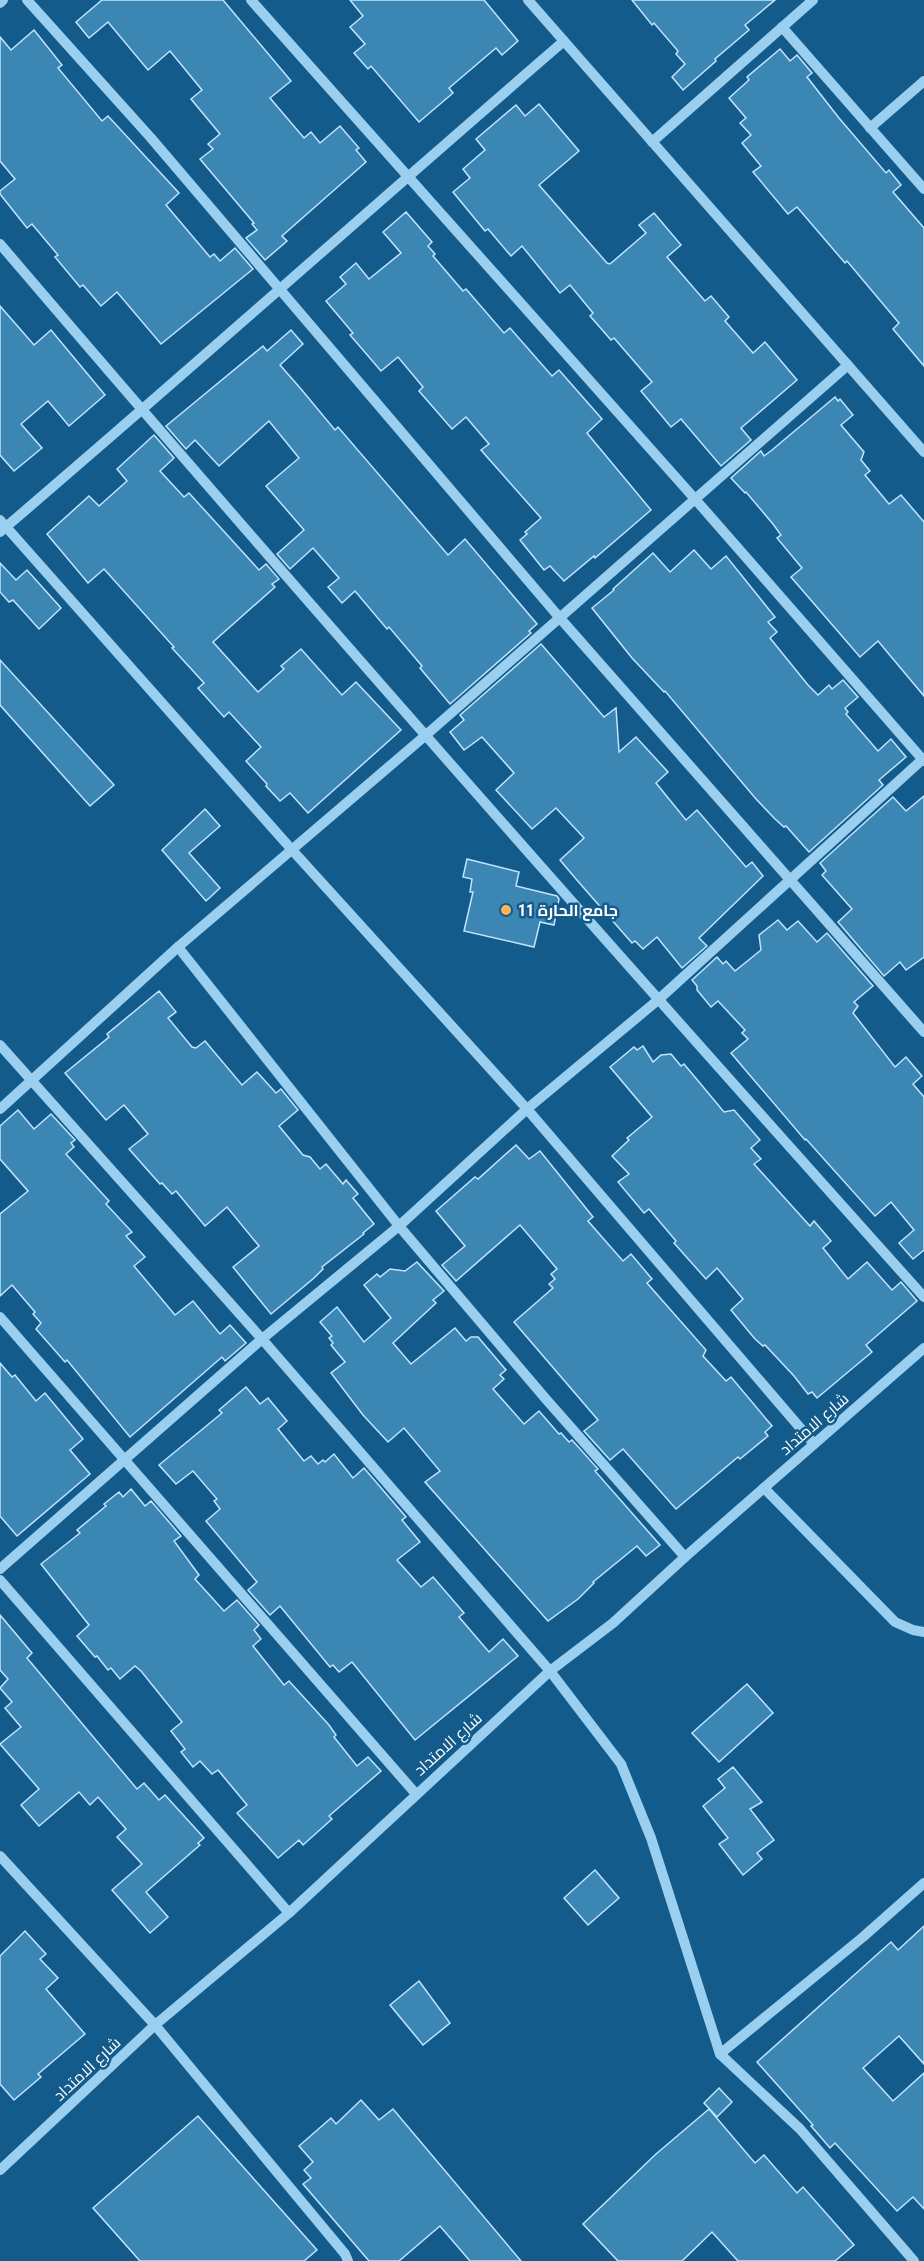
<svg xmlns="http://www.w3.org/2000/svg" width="924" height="2261" viewBox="0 0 924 2261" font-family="'Roboto Condensed',Cairo,sans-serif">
	<rect width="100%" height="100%" fill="#135b8b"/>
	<g fill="#3c86b4" stroke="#c1e5fc" stroke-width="1.5">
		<polygon points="102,0 223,0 291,81 270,98 304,138 311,132 320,143 340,126 359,148 356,150 366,162 282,236 287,241 265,260 246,238 257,230 252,224 254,223 200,159 213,149 208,144 220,134 191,99 202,90 170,51 148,70 108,22 89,38 76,22"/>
		<polygon points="350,0 484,0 518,41 502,55 496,48 449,88 453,93 419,122 371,66 368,69 354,53 365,44 350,27 363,16"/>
		<polygon points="632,0 775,0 745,25 749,30 715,59 716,61 683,90 672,77 685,64 676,54 678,51 654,23 652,25"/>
		<polygon points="34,30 62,65 58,68 102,121 108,116 179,193 166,205 210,257 214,254 220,261 235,248 253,269 161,344 117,292 101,306 83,285 80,287 55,257 58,255 32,224 27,228 0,194 0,191 15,179 0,161 0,37 11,50"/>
		<polygon points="780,49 790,61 797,55 812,73 807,77 839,118 886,173 889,170 901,185 893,192 924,228 924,366 893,329 899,323 847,261 845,263 797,207 788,214 753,172 761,166 742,143 751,135 740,123 746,118 729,98 749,80 747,77"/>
		<polygon points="539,104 579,151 539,185 607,263 610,264 646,233 639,225 654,213 681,245 667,257 705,301 711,296 729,317 725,321 753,353 765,342 797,380 741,428 751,440 721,466 681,419 671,427 641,391 652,382 614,338 611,340 590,316 593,313 570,285 560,293 522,246 511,256 488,229 485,231 453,192 470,178 463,169 485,150 476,139 516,105 525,116"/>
		<polygon points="406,212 432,242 428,246 435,254 433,256 463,291 466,289 504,333 510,328 552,376 559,370 602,419 587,433 651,510 595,558 594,556 564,581 550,566 544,570 520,540 527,534 525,532 541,518 481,450 489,444 466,417 452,429 419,391 423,387 398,357 381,371 350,335 353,333 326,301 346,284 340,277 356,263 369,279 401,253 383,232"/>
		<polygon points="0,306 34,345 51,330 105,395 69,426 48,401 21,424 42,448 14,471 0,455"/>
		<polygon points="291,330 303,344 280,365 301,389 335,430 338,427 448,555 465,539 537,624 529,631 531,633 450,704 420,668 422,666 389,627 387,629 355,591 342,603 328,587 339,578 313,548 290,569 277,554 304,530 266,486 299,458 269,421 219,466 195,440 186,449 166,426 263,346 267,351"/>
		<polygon points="835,397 838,401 840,399 853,415 841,425 864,452 861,460 870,471 865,475 889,504 901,495 924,522 924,696 878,641 860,657 791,577 802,568 777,538 781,535 773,524 746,492 745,493 731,478 761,451 764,456 772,450"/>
		<polygon points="154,435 174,458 160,471 184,497 189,493 259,570 266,564 279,579 272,584 275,587 213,642 258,692 284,669 281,666 301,649 342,695 356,682 401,730 308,813 290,793 280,801 266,786 267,784 246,761 261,747 229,712 224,717 198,688 204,683 172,648 174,647 104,569 88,583 47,534 89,496 99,506 127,481 117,469"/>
		<polygon points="694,550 711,569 726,556 775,617 768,622 777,632 770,638 808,685 818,695 829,685 832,689 843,680 858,697 845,708 848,712 846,714 878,751 891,739 906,757 879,780 883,785 809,852 786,826 784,827 775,819 756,799 665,691 664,692 632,658 592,608 614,590 613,589 653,553 670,572"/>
		<polygon points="0,563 16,580 27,570 61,608 39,629 13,600 9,602 0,592"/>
		<polygon points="541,644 604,717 616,708 619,752 636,737 668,772 656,783 686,820 697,810 746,867 752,862 763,876 699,938 707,946 682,968 657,937 643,949 635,941 632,943 576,879 560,860 584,838 556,808 532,829 496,790 514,773 482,737 464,750 450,732 464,720 460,715"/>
		<polygon points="0,660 114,785 90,806 0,705"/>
		<polygon points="924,796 924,957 906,970 900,962 884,976 838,922 852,909 822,875 826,871 820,863 893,797 906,811"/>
		<polygon points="205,809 220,826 189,853 220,888 206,901 162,850"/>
		<polygon points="467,859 519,872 516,886 557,896 559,899 554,925 540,922 534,947 464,931 473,892 470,892 472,879 463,877"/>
		<polygon points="778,920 787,930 798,921 817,942 827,933 873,986 854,1002 858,1006 853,1013 895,1067 906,1057 922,1076 913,1084 924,1097 924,1250 913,1259 899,1243 914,1230 891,1202 875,1216 806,1139 805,1140 731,1053 748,1039 742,1033 745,1030 718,1001 711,1007 697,990 697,986 692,980 717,957 723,964 726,961 735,971 761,950 759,935"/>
		<polygon points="159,991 176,1012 168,1018 192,1047 196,1048 205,1041 242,1085 257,1072 276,1093 281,1089 298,1110 279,1126 303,1155 310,1157 320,1169 326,1164 343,1184 346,1180 358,1194 353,1198 374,1224 363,1233 364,1234 322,1267 323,1269 314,1278 271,1314 233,1267 259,1246 227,1207 205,1226 176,1191 172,1194 162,1183 160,1184 129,1149 148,1134 124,1105 106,1120 65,1073 109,1037 107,1034"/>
		<polygon points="643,1046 653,1062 661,1055 671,1054 681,1066 684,1064 724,1112 734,1110 760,1140 751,1148 761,1159 754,1164 810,1226 814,1221 831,1241 823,1248 848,1279 867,1262 892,1290 901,1282 917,1301 866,1345 872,1352 817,1398 812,1392 808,1394 794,1376 765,1345 763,1346 755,1339 731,1310 743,1299 717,1268 706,1279 674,1243 676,1241 649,1209 644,1213 618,1182 629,1174 612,1156 629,1140 627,1138 652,1117 610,1067 634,1047 637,1050"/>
		<polygon points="18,1110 34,1129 51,1114 75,1140 71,1143 74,1147 66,1154 109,1201 106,1204 132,1232 126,1236 145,1257 134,1266 175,1315 193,1301 220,1334 230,1325 246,1343 225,1361 222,1357 130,1437 67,1360 65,1362 36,1329 41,1323 33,1314 35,1312 12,1285 0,1296 0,1214 28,1191 0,1159 0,1126"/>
		<polygon points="516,1145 529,1159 540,1151 593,1217 588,1221 623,1261 631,1254 652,1279 647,1283 706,1350 703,1356 726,1381 731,1377 772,1426 765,1432 768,1436 740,1459 738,1457 676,1509 623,1449 610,1460 584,1431 598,1420 514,1322 553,1288 549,1284 555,1279 551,1274 557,1269 520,1225 456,1281 442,1265 465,1246 436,1211 475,1177 478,1179"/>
		<polygon points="417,1262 444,1291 433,1300 436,1303 393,1343 411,1364 455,1328 466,1341 471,1337 478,1337 506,1370 500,1375 504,1379 493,1389 524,1424 539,1411 559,1434 561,1433 569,1442 572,1440 598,1469 595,1471 660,1545 646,1556 637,1546 593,1582 594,1583 578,1599 548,1621 425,1482 440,1471 404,1428 388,1442 363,1415 331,1373 345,1362 331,1345 333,1343 329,1338 332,1336 320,1322 337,1307 364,1342 391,1318 364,1285 377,1274 380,1277 390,1269 405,1271"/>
		<polygon points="0,1363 12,1377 15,1375 36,1401 45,1393 83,1439 70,1450 90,1474 17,1536 0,1516"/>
		<polygon points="246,1387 260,1404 268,1398 287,1421 278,1429 304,1461 311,1456 318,1464 323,1460 325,1462 334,1454 353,1478 364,1468 406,1517 402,1520 420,1542 397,1560 421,1587 433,1577 464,1613 459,1617 489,1652 503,1639 518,1656 415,1740 352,1662 339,1672 333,1665 330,1667 280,1606 270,1615 248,1590 257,1582 206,1521 220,1509 214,1501 217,1499 193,1471 176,1484 159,1465 222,1413 219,1410"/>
		<polygon points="131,1489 145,1506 151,1501 181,1536 174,1541 199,1575 195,1579 224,1611 237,1600 259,1625 254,1630 261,1639 253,1646 284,1685 289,1681 329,1725 336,1735 334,1737 357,1766 368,1757 381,1771 329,1816 332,1819 303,1845 299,1840 278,1858 237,1813 247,1805 218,1770 212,1774 200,1761 193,1767 181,1752 185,1749 171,1731 182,1722 141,1671 135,1666 120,1679 111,1668 108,1670 97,1656 95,1657 77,1636 89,1625 41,1564 80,1533 77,1530 106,1506 104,1504 119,1492 123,1497"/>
		<polygon points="0,1615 32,1653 27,1658 137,1789 144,1783 159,1800 165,1795 204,1838 198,1843 200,1845 146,1892 168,1917 150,1933 112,1890 142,1864 117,1837 126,1829 98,1797 90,1805 79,1792 39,1826 21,1805 39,1789 0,1744 21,1727 5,1708 12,1702 0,1688 8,1679 0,1670"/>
		<polygon points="747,1684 773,1713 719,1762 692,1733"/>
		<polygon points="733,1767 762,1802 750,1809 774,1840 757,1853 762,1859 743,1875 719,1844 728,1838 703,1806 725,1788 718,1779"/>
		<polygon points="595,1870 619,1898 588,1925 564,1898"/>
		<polygon points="924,1926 924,2064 899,2036 863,2068 893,2101 924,2073 924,2209 913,2197 897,2211 835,2143 830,2148 811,2126 813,2125 757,2062 891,1942 898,1950"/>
		<polygon points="25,1931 46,1954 40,1959 58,1978 46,1989 85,2034 38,2074 41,2077 14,2100 0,2084 0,1956"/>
		<polygon points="419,1981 450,2023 423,2045 390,2005"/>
		<polygon points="719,2088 732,2102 717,2117 704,2103"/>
		<polygon points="361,2100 379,2120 393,2109 521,2261 470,2261 440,2226 399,2261 369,2261 303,2184 311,2178 304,2170 313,2162 299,2146 331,2118 336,2124"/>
		<polygon points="709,2109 755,2163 764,2155 797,2193 803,2187 854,2245 835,2261 738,2261 712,2232 682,2261 618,2261 583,2224 656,2154"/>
		<polygon points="198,2116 317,2250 304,2261 140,2261 93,2208"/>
	</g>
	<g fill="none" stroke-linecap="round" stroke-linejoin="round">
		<g stroke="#9acff0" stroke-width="10">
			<polyline points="27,0 151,138 559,617 924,1032"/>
			<polyline points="251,0 695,499 924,761"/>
			<polyline points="528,0 924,452"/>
			<polyline points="0,3 3,0"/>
			<polyline points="782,27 924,189"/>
			<polyline points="870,128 924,81"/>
			<polyline points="652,142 813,0"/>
			<path d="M0,244C303,599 612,949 924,1297"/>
			<polyline points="0,520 293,851 527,1109 814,1444"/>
			<path d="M0,532C190,370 375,204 564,41"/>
			<polyline points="178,947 399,1226 545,1398 685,1557"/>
			<polyline points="0,1045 262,1339 550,1671 621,1764 651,1838 720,2054 800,2129 914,2261"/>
			<polyline points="0,1109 178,947 426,735 848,365"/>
			<polyline points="0,1317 416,1794"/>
			<polyline points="764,1488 895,1622 913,1630 924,1632"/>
			<polyline points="0,1569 262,1339 399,1226 527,1109 658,1000 924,758"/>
			<polyline points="0,1580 289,1913"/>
			<polyline points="0,1856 155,2025 345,2254 348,2261"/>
			<polyline points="720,2054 863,1937 924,1883"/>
			<polyline points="0,2170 155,2025 289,1913 550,1671 613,1623 685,1557 924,1348"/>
		</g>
	</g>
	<circle fill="#ffb45a" stroke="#135b8b" stroke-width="2" cx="506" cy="910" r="6"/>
	<g text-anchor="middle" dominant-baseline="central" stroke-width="5" stroke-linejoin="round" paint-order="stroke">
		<g font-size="16" font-weight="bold" fill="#fff" stroke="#135b8b" text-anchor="start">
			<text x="518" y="910">جامع الحارة 11</text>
		</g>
		<g font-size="16" fill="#fff" stroke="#135b8b">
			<text transform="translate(814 1424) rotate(-41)">شارع الامتداد</text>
			<text transform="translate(448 1744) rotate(-42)">شارع الامتداد</text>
			<text transform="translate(87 2069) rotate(-43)">شارع الامتداد</text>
		</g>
	</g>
</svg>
